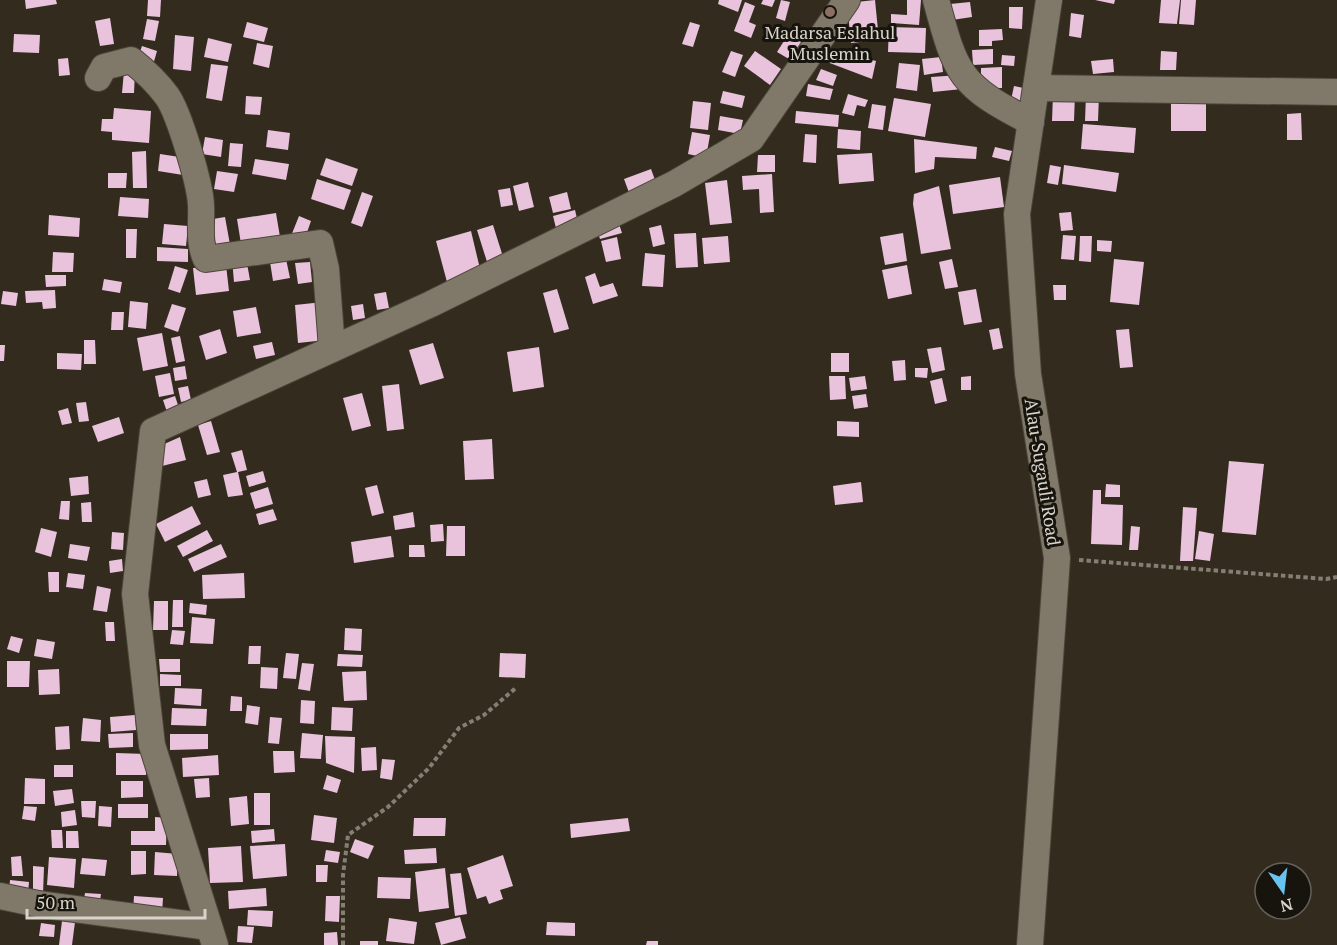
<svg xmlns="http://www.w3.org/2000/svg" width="1337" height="945" viewBox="0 0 1337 945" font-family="'PT Serif',serif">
	<rect width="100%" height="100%" fill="#322b1e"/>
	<g fill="#e9c2dc">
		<polygon points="25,0 56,0 57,4 26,9"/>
		<polygon points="148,0 161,0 160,17 147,16"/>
		<polygon points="719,0 742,0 738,12 718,4"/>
		<polygon points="763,0 775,0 772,7 761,4"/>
		<polygon points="781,0 790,2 785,21 776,18"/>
		<polygon points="875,0 879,40 851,43 847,3"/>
		<polygon points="907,0 921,0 919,25 891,23 891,14 907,15"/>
		<polygon points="1095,0 1115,0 1114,4"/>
		<polygon points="1161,0 1180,0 1177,24 1159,23"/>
		<polygon points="1181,0 1196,0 1194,25 1179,24"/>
		<polygon points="745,2 755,6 749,22 756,25 751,38 734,31"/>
		<polygon points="970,2 972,17 952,20 950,4"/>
		<polygon points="1009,7 1023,7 1022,29 1009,28"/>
		<polygon points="1071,13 1084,15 1081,38 1069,36"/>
		<polygon points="110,18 114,44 100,46 95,21"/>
		<polygon points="147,19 159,21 155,41 143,39"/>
		<polygon points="247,22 268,28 264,42 243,37"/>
		<polygon points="690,22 700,25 693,47 682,44"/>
		<polygon points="889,27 926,28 925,53 888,52"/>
		<polygon points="1002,29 1003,40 992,41 992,46 979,46 979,30"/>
		<polygon points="789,33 806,44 794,62 777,52"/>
		<polygon points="14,34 40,35 39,53 13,52"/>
		<polygon points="175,35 194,37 191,71 173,69"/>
		<polygon points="208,38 232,44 228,62 204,57"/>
		<polygon points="257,43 273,46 269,68 253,64"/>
		<polygon points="142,46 157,51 153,65 137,60"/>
		<polygon points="993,49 993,64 973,65 972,50"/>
		<polygon points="830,50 876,61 872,79 827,62"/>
		<polygon points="731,51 743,55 735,77 722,72"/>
		<polygon points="755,51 781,69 770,85 744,66"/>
		<polygon points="1161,51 1177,52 1176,70 1160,70"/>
		<polygon points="1002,55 1015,56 1014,66 1001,65"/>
		<polygon points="941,57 943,72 924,75 922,59"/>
		<polygon points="68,58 70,75 59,76 58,59"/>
		<polygon points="1113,59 1114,72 1093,74 1091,61"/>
		<polygon points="899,63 920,65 917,91 896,88"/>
		<polygon points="211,64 228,66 222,101 206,98"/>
		<polygon points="1002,67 1002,88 981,88 981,68"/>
		<polygon points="821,69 837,75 833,86 816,80"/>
		<polygon points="124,71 135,72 134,93 122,93"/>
		<polygon points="960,75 962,89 933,92 931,77"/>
		<polygon points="808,84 833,89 830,100 806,96"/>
		<polygon points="1014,86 1024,88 1021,102 1011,100"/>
		<polygon points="723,91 745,96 742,108 720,103"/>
		<polygon points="848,94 868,100 865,107 857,105 854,116 842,113"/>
		<polygon points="1053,94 1075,94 1074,121 1052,121"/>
		<polygon points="1086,94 1099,95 1098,121 1085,121"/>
		<polygon points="246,96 262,97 260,115 245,114"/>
		<polygon points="894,98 931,104 925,137 888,131"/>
		<rect x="1171" y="99" width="35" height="32"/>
		<polygon points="693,101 711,103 708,130 690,128"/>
		<polygon points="872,104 886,106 883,130 868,128"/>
		<polygon points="114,108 151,111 149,143 112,140 112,132 101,131 102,119 113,119"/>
		<polygon points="796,111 839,115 838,127 795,123"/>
		<polygon points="1301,113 1302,140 1287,140 1287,114"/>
		<polygon points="720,116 743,120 740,134 718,130"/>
		<polygon points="1083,124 1136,128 1134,153 1081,149"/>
		<polygon points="838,129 861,131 860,150 837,148"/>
		<polygon points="268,130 290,133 288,150 266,147"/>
		<polygon points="692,132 710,135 706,158 688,154"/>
		<polygon points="805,134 817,135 816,163 803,162"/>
		<polygon points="205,137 223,140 221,157 202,154"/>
		<polygon points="914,139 977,147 976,159 935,157 934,169 915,173"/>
		<polygon points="230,143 243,144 241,167 228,166"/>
		<polygon points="995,147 1012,151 1009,161 992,157"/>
		<polygon points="146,151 147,188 133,188 132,152"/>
		<polygon points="872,153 874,181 839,184 837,155"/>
		<polygon points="160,154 186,158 183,175 158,171"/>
		<polygon points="758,155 775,155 775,172 757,172"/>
		<polygon points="326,158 358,169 352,186 320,175"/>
		<polygon points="255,159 289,164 286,180 252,174"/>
		<polygon points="1050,165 1061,167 1058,185 1047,183"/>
		<polygon points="1064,165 1119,173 1116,192 1062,184"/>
		<polygon points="651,169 658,188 631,198 624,179"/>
		<polygon points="217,171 238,174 234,192 214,189"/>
		<polygon points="108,173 127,173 126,188 108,188"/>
		<polygon points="772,174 774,212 760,213 759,189 743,190 742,176"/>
		<polygon points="1000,177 1004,207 953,214 949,185"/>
		<polygon points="317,179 351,190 344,210 311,199"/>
		<polygon points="727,180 732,223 710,225 705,183"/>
		<polygon points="528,182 534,207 519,211 513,186"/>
		<polygon points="939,186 951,249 921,254 913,204 914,194"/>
		<polygon points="510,188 513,205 501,207 498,190"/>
		<polygon points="362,192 373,196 362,227 351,223"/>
		<polygon points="567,192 571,209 553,213 549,197"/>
		<polygon points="120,197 149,199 148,218 118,216"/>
		<polygon points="575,210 579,227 557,232 553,216"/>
		<polygon points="1071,212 1073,230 1061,231 1059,213"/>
		<polygon points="276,213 281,243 242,250 237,219"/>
		<polygon points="49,215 80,218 79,237 48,235"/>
		<polygon points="299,216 311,221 304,241 291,236"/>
		<polygon points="225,217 231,250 212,253 207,220"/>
		<polygon points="618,221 622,233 600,239 596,227"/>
		<polygon points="164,224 188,226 186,246 162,244"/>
		<polygon points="493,225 504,260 488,265 477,230"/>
		<polygon points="661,225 665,244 653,247 649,228"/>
		<polygon points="126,229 137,229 136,258 126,258"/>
		<polygon points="471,231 481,273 447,282 436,241"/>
		<polygon points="696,233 698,267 676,268 674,234"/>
		<polygon points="903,233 907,261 885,265 880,237"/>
		<polygon points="1063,235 1076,236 1074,260 1061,259"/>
		<polygon points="728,236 730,262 704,264 702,238"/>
		<polygon points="1080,236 1092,236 1091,262 1079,261"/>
		<polygon points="617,237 621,259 606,262 601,241"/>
		<polygon points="1097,240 1112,241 1111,252 1097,251"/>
		<polygon points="157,247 188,249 188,262 157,261"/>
		<polygon points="53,252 74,253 73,272 52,272"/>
		<polygon points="645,253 665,255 663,287 642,286"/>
		<polygon points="246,258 250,280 234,282 232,259"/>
		<polygon points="286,259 290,278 273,281 270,262"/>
		<polygon points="952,259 958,287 945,289 939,262"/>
		<polygon points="1114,259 1144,262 1139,305 1110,302"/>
		<polygon points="310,262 312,282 298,284 295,263"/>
		<polygon points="226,265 229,291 196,295 193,268"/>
		<polygon points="907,265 912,294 888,299 882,270"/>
		<polygon points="175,266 188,270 180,293 168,289"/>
		<polygon points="595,273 600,287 613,283 618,296 593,304 585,277"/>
		<polygon points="45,275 66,275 66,286 46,287"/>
		<polygon points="104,279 122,282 120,293 102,290"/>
		<polygon points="1053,285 1066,285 1066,300 1054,300"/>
		<polygon points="557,289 569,329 554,333 543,293"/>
		<polygon points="976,289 982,322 964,325 958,292"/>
		<polygon points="55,290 56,308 43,309 42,302 26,303 25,291"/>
		<polygon points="3,291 18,293 16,306 1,304"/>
		<polygon points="386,292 389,308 377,310 374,294"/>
		<polygon points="130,301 148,303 146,329 128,327"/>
		<polygon points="323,302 326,340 298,343 295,305"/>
		<polygon points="172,304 186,308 178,332 164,327"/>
		<polygon points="363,304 365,318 353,320 351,306"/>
		<polygon points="256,307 261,333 237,337 233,311"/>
		<polygon points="112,312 124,312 123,330 111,330"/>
		<polygon points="999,328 1003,348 993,350 989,330"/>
		<polygon points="220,329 227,353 206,360 199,336"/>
		<polygon points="1129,329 1133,367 1120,368 1116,330"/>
		<polygon points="162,333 168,366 143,371 137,338"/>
		<polygon points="180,336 185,361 176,363 171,338"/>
		<polygon points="84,340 95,340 96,364 84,364"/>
		<polygon points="272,342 275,355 256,359 253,346"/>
		<polygon points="433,343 444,378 420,385 409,350"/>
		<polygon points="0,345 5,345 4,361 0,361"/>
		<polygon points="539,347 544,387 513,392 507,352"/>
		<polygon points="941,347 945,370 932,373 927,349"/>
		<polygon points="57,353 82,354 81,370 57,369"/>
		<rect x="831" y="353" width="18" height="19"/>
		<polygon points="905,360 906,380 894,381 892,361"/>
		<polygon points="185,366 187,379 175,381 173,368"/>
		<polygon points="915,368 928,368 927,378 915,377"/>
		<polygon points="170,373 174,394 159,397 155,376"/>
		<polygon points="829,376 845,376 846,399 830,400"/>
		<polygon points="865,376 867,389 851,391 849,378"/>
		<polygon points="971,376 971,390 961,390 961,377"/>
		<polygon points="942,378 947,401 935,404 930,381"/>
		<polygon points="399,384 404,429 387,431 382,386"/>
		<polygon points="188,386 191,400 181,402 178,388"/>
		<polygon points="362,393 371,426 352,431 343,398"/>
		<polygon points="866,394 868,407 854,409 852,396"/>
		<polygon points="175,396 179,408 167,412 163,400"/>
		<polygon points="86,402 89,421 79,422 76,403"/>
		<polygon points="68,408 72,423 62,425 58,411"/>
		<polygon points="119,417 124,433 98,442 92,426"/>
		<polygon points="211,421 220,452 207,455 198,425"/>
		<polygon points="837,421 859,422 859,437 837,436"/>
		<polygon points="180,437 186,460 162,466 158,453 162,445"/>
		<polygon points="492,439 494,479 465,480 463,441"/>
		<polygon points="242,450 247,470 238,472 243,495 228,497 223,475 237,472 231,453"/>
		<polygon points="1229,461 1264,464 1256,535 1222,532"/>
		<polygon points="263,471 266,482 249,487 246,476"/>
		<polygon points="88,476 89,494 71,496 69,478"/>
		<polygon points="207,479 211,495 198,498 194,482"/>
		<polygon points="861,482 863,502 835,505 833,486"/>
		<polygon points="1106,484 1120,485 1120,497 1105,497"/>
		<polygon points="377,485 384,513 372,516 365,488"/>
		<polygon points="268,487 273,504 255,509 250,493"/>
		<polygon points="1093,490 1101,490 1101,504 1123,505 1122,545 1091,544"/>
		<polygon points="61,501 70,501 69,520 59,519"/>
		<polygon points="91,502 92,522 82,522 81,503"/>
		<polygon points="192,506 201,524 165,542 156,524"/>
		<polygon points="1183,507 1197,508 1193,561 1180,561"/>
		<polygon points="273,509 277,520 259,525 256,514"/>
		<polygon points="413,512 415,527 395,530 393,516"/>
		<polygon points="443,524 444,541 431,542 430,525"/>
		<polygon points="447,526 465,526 465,556 446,556"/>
		<polygon points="1131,526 1140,527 1138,550 1129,550"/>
		<polygon points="41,528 57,532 51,557 35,552"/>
		<polygon points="207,530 213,541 183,557 177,546"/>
		<polygon points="1199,531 1214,534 1210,561 1195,559"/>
		<polygon points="112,532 124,533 123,550 111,549"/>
		<polygon points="391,536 394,557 354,563 351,542"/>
		<polygon points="70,544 90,547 87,561 68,558"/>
		<polygon points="221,544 227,557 194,572 188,559"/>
		<polygon points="409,545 424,545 425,557 409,557"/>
		<polygon points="122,559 123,571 110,573 109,561"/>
		<polygon points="48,572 59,572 59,592 49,592"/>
		<polygon points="68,573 85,575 83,589 66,587"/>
		<polygon points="244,573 245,598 203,599 202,575"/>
		<polygon points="97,586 111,589 107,612 93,610"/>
		<polygon points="173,600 183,600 183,627 172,627"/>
		<polygon points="154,601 168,601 168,630 153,630"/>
		<polygon points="190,603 207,605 206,615 189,613"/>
		<polygon points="192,617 215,619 213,644 190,643"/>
		<polygon points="105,622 114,622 115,641 106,641"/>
		<polygon points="345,628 362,629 361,651 344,650"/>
		<polygon points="172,630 185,631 183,645 170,644"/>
		<polygon points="11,636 23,639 19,653 7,649"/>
		<polygon points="37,639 55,642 52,659 34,656"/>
		<polygon points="249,646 261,646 260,664 248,664"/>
		<polygon points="286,653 299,654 296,679 283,678"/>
		<polygon points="500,653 526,654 525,678 499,677"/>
		<polygon points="338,654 363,655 362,667 337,666"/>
		<polygon points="159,659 180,659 180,672 160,672"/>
		<polygon points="7,661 30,661 29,687 7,687"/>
		<polygon points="302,663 314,664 310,691 298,689"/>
		<polygon points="261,667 278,668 277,689 260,688"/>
		<polygon points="59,669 60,694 39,695 38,670"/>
		<polygon points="366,671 367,700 344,701 342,672"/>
		<polygon points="160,674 181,675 181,686 160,686"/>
		<polygon points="175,688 202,689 201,706 174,704"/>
		<polygon points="231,696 242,697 242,711 230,711"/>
		<polygon points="301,700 315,701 314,724 300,723"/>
		<polygon points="247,705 260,707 258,725 245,723"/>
		<polygon points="332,707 353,708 352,731 331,730"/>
		<polygon points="172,708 207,709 206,726 171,725"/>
		<polygon points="135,715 136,730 111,732 110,717"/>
		<polygon points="270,717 282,718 279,744 268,743"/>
		<polygon points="83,718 101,720 100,742 81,741"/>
		<polygon points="69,726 70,749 56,750 55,727"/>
		<polygon points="133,733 133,747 109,748 108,734"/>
		<polygon points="302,733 323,735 321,759 300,758"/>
		<polygon points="170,734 208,734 208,749 170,750"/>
		<polygon points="325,736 355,737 354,773 326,763"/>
		<polygon points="376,747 377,770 362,771 361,748"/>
		<polygon points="273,751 294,751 295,772 274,773"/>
		<polygon points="116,753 147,754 146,775 116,775"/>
		<polygon points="218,755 219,775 183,777 182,758"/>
		<polygon points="382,759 395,760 392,780 380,778"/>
		<rect x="54" y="765" width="19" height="12"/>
		<polygon points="327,775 341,780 337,793 323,789"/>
		<polygon points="25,778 45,779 45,804 24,804"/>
		<polygon points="209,778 210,797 196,798 194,779"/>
		<polygon points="121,781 143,781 143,797 121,798"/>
		<polygon points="72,789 74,803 55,806 53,791"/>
		<rect x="254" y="793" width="16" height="32"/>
		<polygon points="247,796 249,824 231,826 229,798"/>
		<polygon points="81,801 96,801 95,818 82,817"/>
		<rect x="118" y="804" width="30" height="14"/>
		<polygon points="24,806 37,807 35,821 22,819"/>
		<polygon points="99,806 112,807 111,827 98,826"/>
		<polygon points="75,810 77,825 62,827 61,812"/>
		<polygon points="314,815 337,818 334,843 311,840"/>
		<polygon points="155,817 167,818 166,845 131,845 131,831 155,831"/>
		<polygon points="414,818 446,818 445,836 413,836"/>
		<polygon points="628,818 630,831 571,838 570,824"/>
		<polygon points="274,829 275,841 252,843 251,831"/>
		<polygon points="51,830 62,830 63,848 52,848"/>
		<polygon points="66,831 78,831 79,848 66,848"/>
		<polygon points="355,839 374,846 368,859 350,852"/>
		<polygon points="285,844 287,876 253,879 250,846"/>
		<polygon points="241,846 243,882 210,883 208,848"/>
		<polygon points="436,848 437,863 405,864 404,850"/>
		<polygon points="326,850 340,852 338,863 324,861"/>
		<polygon points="131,851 146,851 146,874 131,875"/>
		<polygon points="155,852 178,854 177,876 154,875"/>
		<polygon points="503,855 513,886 500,890 503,899 489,904 486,896 477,899 467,868"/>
		<polygon points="21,856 23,876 12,876 11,857"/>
		<polygon points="49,857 76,859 74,888 47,885"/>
		<polygon points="82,858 107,860 105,876 80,874"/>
		<polygon points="316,865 328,865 327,882 316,882"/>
		<polygon points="33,866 44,867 43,894 33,894"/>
		<polygon points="445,868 449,908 419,912 415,872"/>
		<polygon points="461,873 467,914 455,916 450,874"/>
		<polygon points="378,877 411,878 410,899 377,898"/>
		<polygon points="10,880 29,882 28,893 9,892"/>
		<polygon points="266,888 267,906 229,909 228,891"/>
		<polygon points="85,893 101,894 99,907 83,906"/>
		<polygon points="134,896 163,898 162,914 133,912"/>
		<polygon points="326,896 340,896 339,922 325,921"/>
		<polygon points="248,910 273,911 272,927 247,925"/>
		<polygon points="460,917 466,938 441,945 435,923"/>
		<polygon points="389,918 417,922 414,944 386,941"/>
		<polygon points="62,921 75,922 72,945 59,945"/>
		<polygon points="547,922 575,923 575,936 546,935"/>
		<polygon points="41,923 55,925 54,937 39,936"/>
		<polygon points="238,926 254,927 252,943 237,942"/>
		<polygon points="337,932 338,945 324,945 324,933"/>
		<rect x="360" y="941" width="18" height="4"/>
		<polygon points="647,941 658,941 658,945 646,945"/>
	</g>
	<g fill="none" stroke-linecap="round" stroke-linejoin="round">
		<defs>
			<g id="minor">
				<path d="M936,0C956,75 960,86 1031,122"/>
				<path d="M98,78L104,67L131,60C145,71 156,81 167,96C179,113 200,183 201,205C202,223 198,242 206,259L320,243L326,269L332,349"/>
				<polyline points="1036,88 1337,92"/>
				<polyline points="0,896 38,904 209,927"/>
				<polyline points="215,945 152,745 135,594 153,431 431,304 674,184 751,139 847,0"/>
				<polyline points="1030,945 1057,558 1028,374 1017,214 1049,0"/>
			</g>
		</defs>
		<use href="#minor" stroke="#4b463a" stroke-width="28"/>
		<g stroke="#847e73" stroke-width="4" stroke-dasharray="4.5 3" stroke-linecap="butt">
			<polyline points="1079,560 1326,579 1337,577"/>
			<polyline points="343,945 343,875 348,835 388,807 429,768 459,728 484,715 517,687"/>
		</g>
		<use href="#minor" stroke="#807868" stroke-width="26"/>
	</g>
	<circle fill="#8d6e63" stroke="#17140e" stroke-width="2" cx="830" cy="12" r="6"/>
	<g text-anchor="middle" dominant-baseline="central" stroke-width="6" stroke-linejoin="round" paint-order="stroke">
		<g font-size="18" fill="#d8d4cb" stroke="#17140e">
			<text x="830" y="32">Madarsa Eslahul<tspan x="830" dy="21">Muslemin</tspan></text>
		</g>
		<g font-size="18" fill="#d8d4cb" stroke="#17140e">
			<text transform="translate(1043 472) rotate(81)">Alau-Sugauli Road</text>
		</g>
	</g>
	<g transform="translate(1283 891) rotate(166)"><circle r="28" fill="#17140e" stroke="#64615a" stroke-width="1.5"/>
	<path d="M0-4.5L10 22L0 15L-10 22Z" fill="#67c4f0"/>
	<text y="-9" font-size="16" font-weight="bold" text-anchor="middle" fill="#d8d4cb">N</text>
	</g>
	<path d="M27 909v9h178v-9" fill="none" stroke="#d8d4cb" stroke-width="3"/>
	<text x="36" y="909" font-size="18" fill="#d8d4cb" stroke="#17140e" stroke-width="4.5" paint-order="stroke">50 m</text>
</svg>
